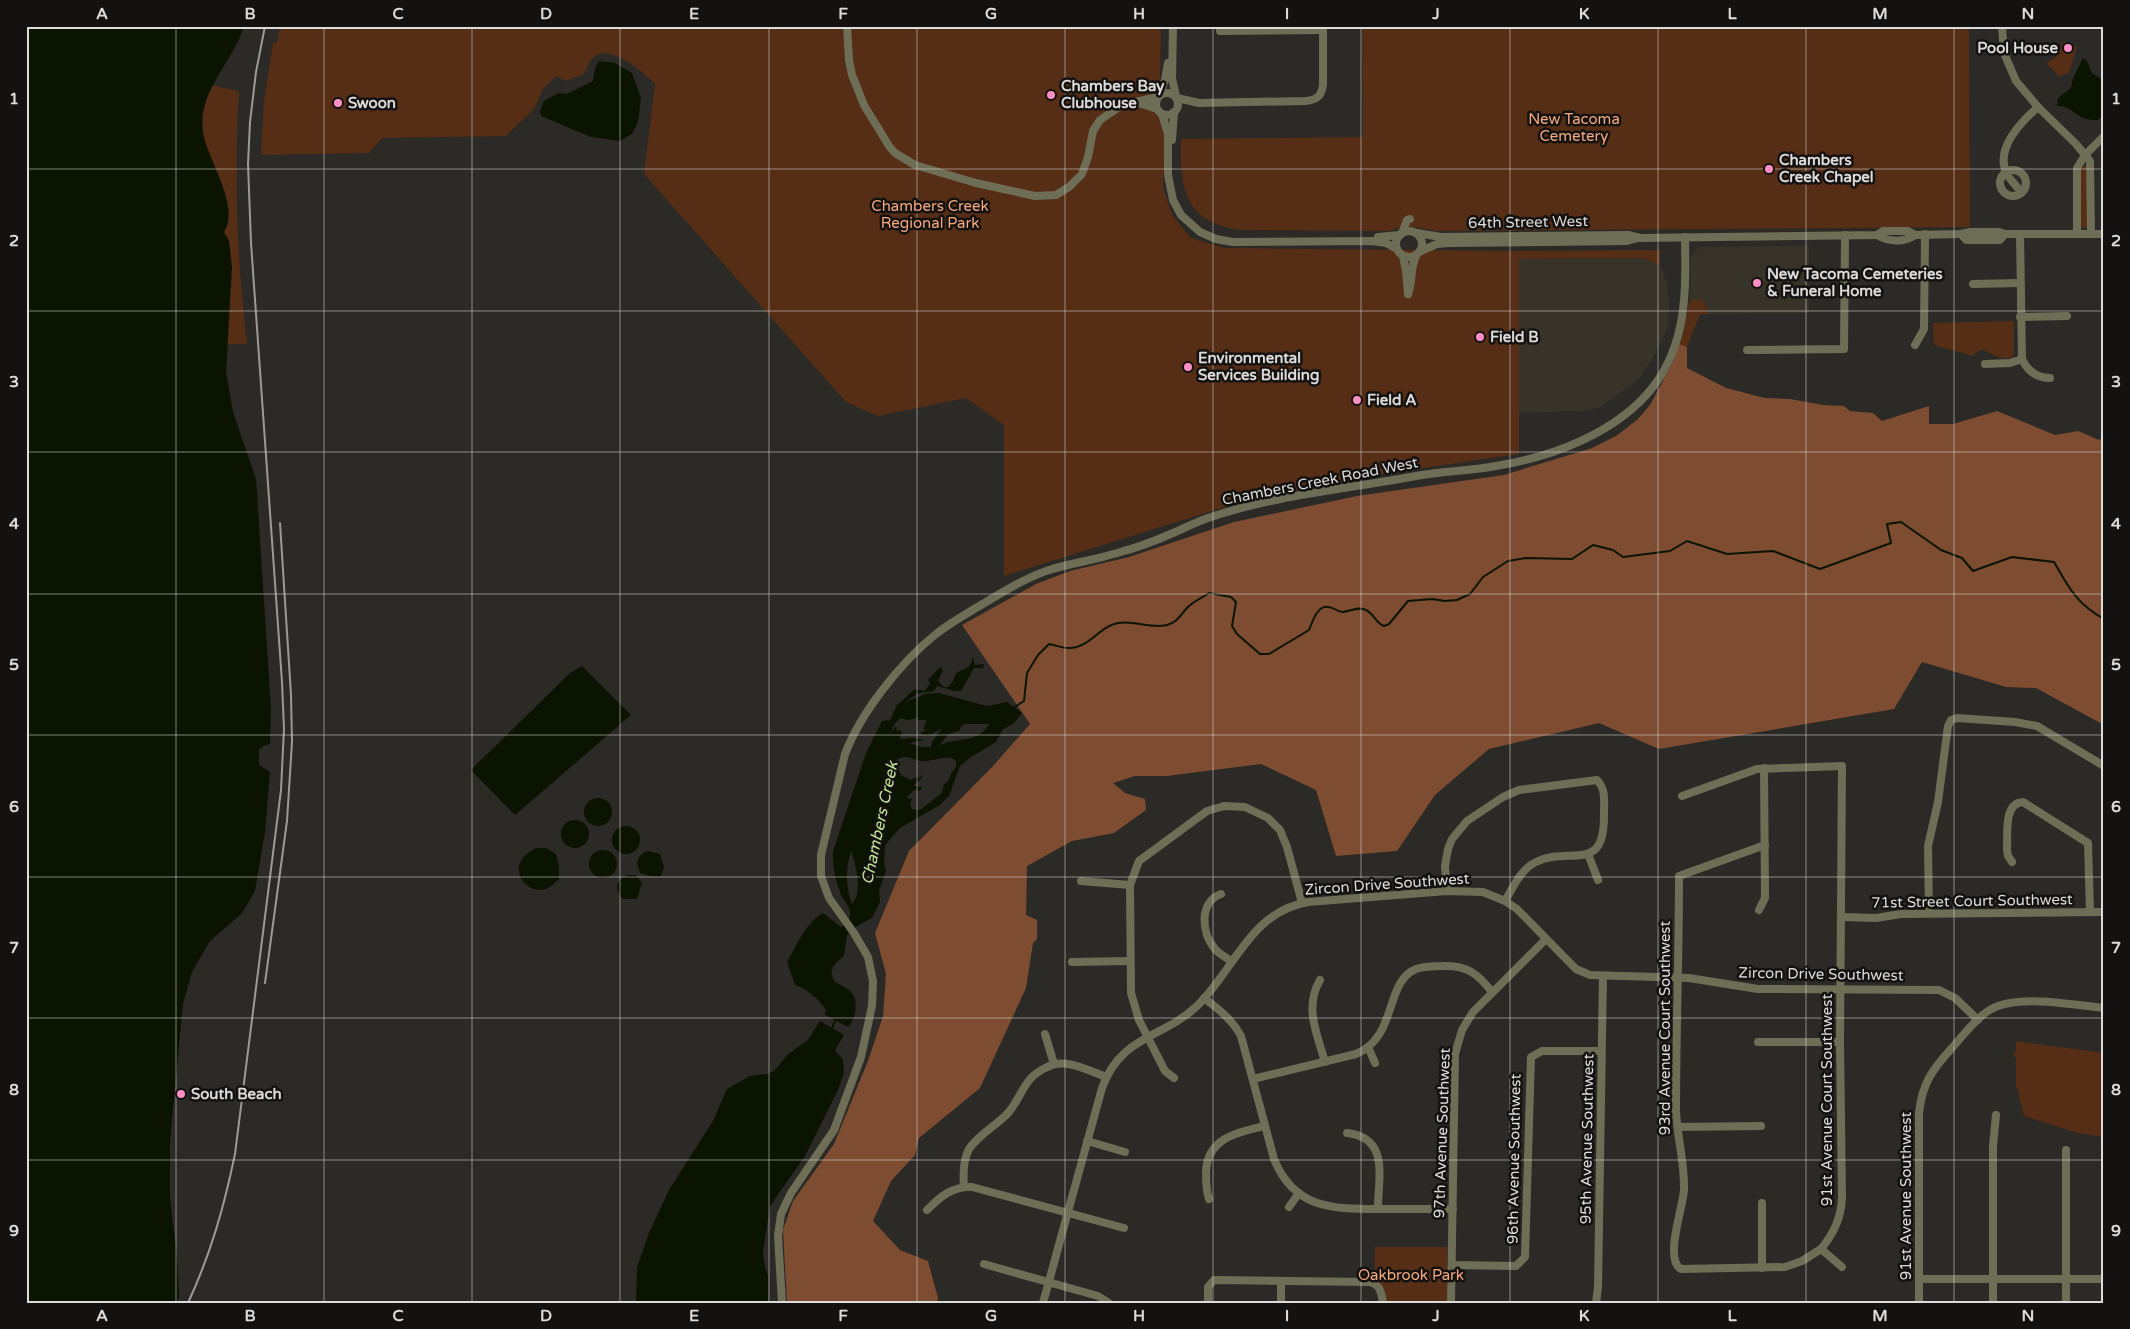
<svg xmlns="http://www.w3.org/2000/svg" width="2130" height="1329" viewBox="0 0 2130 1329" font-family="'Varela Round',sans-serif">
	<rect width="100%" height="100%" fill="#2b2a26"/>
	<g fill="#373329">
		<polygon points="1809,246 1809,313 1709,314 1703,300 1690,300 1691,258 1695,251 1700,247"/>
		<polygon points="1643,258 1660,265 1667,283 1669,309 1668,326 1656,352 1641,376 1631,385 1599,408 1582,411 1519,413 1519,259"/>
	</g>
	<g fill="#562d15">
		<path d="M280,26H1161L1160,75L1158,86L1151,91L1149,109L1158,115L1162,125L1165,139L1163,187L1172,215L1191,238L1225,248L1520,251L1660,250V265L1643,258L1519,259V454L1375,475L1247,500L1004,576V425L966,398L878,416L846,402L644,174L655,84C643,72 607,39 591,60C588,64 586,70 584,74L566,81L556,76L543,89L534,109L506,136L382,138L369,153L261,155L264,102L273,43L277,42Z"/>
		<path d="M1362,26H1969L1970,227L1435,231C1423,228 1401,223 1391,231L1240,230C1184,222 1180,189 1181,139L1363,137Z"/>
		<polygon points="2064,41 2077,47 2069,73 2057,77 2058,75 2046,63 2054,59"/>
		<path d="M180,79L239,91C234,176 237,260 247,344H194Z"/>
		<polygon points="2081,165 2088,167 2088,227 2083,228 2080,224 2080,169"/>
		<polygon points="1690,300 1703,300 1709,314 1700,314 1687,347 1679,344"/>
		<path d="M2014,321V354L2011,358C2007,358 2002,359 1998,357C1988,354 1983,344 1973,356L1934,345L1933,323Z"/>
		<polygon points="2016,1041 2104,1053 2104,1137 2077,1133 2024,1116 2016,1084 2016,1057 2013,1056 2016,1050"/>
		<polygon points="1375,1247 1447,1247 1447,1303 1386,1303 1380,1283 1374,1280"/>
	</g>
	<polygon fill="#7d4c31" points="1679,344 1687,347 1687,368 1726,388 1765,398 1790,399 1823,405 1844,406 1850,411 1873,413 1882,421 1929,406 1929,424 1953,424 1997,411 2055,435 2078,431 2099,440 2104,436 2104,725 2036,688 2006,687 1922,662 1894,709 1659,749 1599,723 1489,749 1435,795 1397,851 1336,856 1316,790 1261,764 1167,776 1135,776 1113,783 1125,793 1145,799 1146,810 1114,833 1072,841 1027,866 1026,915 1037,920 1037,939 1033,943 1026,988 980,1088 919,1138 915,1155 891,1181 873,1221 900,1250 928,1261 938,1298 937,1303 787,1303 783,1230 793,1201 834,1144 868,1061 883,1016 886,974 875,933 909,851 993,766 1030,724 962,625 1036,584 1070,571 1129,557 1234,522 1357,496 1504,475 1592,448 1616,436 1637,420 1650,405 1672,364"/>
	<g fill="#0b1400" fill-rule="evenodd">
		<path d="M26,26H244C233,63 194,94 204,137C210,163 240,207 224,232L229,241L232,267L226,372L233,412L256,479L271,709L270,744L263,746L259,750V765L270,772L265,832L255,891L242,913L210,941L192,972L183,1004L170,1141V1198L177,1257L179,1297L177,1303H26Z"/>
		<path d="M2083,58L2087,61L2092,73L2104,81V114L2098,120C2074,121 2076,106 2057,106L2058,98L2071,88L2073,78Z"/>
		<polygon points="599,61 615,63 632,73 641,98 638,122 632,134 620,141 591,137 541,116 540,111 544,101 559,93 567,94 593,81 595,68"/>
		<path d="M973,657L975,665L984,664L983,668H974L961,691H954L937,686L934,691L919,693L905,702L926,694L939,693L987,706L1007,702L1022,713L1013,724L1003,729L996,742L971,757L960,766L949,796L940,805L900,828L885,845L884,864L886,871L879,891L880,902L872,918L857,926L847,935L844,956C835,963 828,969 834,981C839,985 847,987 851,992C859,1001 856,1019 848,1027L824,1014L826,1010C819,999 807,989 795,985L787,962C796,947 806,922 823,913L841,927C847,924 851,918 850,911C849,906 845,902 842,897C836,882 832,868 833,851L866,753L882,721L890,720L897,705L915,689L925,691L930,683L928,680L940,667L943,670L938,681L944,687H948L953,681L956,673C966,668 970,669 973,657ZM900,718L908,720L918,718V720H927L923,729H927L920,733L923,735H930L942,728L932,742L931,747H921L909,743L924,740L915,738L900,739L902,732L900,730L897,731L896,726L892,732L893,726ZM966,724H989C978,744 957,737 940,745L948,734L959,731L962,725ZM906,757C914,758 918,762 926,761C932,761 959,751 956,766C956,768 953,770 952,772C949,778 949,783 944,784L942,793L920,810L912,809L910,805L912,798L909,799L907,797L914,790L920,791L922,788L914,785L921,779L923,774L918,779V776L911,780L902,776L899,771L895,769V761L900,758ZM851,851C856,865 863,892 852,904C846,887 845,869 851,851Z"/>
		<polygon points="582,666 631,715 515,815 471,770 570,673"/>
		<circle cx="598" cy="812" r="14"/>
		<circle cx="575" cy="834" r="14"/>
		<circle cx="626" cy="840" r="14"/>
		<path d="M536,848H546L556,854L559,866V879C555,883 551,887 546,889C529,894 513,876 521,861C524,855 531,851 536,848Z"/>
		<circle cx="603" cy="864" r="14"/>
		<path d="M649,851L660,854L664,867L661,876H650L640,873L637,863C639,855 642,853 649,851Z"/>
		<path d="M628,875H636L642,883L637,899H623C614,889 615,880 628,875Z"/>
		<polygon points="820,1021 844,1035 835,1050 843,1060 844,1073 838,1090 805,1156 770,1206 763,1252 765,1267 768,1275 768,1303 636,1303 637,1267 649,1233 669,1190 713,1121 727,1089 750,1076 767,1074 774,1071 788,1054 808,1040"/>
	</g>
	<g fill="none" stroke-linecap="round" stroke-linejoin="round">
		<g stroke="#0b1400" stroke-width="2">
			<path d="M1013,708L1024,701L1027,673L1038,655L1049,644C1056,645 1064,649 1071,648C1090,647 1100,626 1118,623C1134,620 1151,629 1167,625C1178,622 1180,615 1187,608C1192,602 1202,598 1209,593L1231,597L1236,602L1232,626L1237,634L1260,654H1269L1309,630C1312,623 1317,605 1328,607C1334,607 1337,612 1343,612C1351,611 1359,606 1366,610C1374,614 1376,623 1384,626L1389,624L1408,601L1432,599L1445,601L1457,600L1470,594L1483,577L1508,561L1526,558L1572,559L1593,545L1613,550L1623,557L1670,551L1687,541L1727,554L1773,551L1820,569L1891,543L1887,524L1901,522L1941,550L1962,558L1973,571L2012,557L2054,562C2069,588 2076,603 2104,619"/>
			<polyline points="832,1028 836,1018"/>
		</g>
		<g stroke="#6e6e57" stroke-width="8">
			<polyline points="847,26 849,60 852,75 864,105 889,146 895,153 915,165 976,183 1035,196 1056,195 1069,187 1082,174 1088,157 1093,131 1100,120 1122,105 1158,97"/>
			<polyline points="1173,26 1172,78 1176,96"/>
			<polyline points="2002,26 2004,53 2016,81 2038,107 2076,144 2090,161 2091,234"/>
			<polyline points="1220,31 1323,30"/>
			<circle cx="1167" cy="104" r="11"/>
			<polyline points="1160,94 1165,80 1168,63"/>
			<path d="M1177,98L1199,103L1305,101C1317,100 1322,96 1323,84V26"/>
			<polyline points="1136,102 1157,109"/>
			<polyline points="1162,114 1168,134 1168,175 1173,200 1181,215 1200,232 1216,239 1233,242 1372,241 1386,243 1397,249"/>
			<polyline points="1172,140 1174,112"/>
			<circle cx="2013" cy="183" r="13"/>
			<path d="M2021,192C2017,186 2010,180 2007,174C1994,149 2022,121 2038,107"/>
			<circle cx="1409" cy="244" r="13"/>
			<polyline points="1402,233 1407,220 1410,219"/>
			<polyline points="1417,233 1441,237 1628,235 1640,238 1877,235 1883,231 1908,231 1915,235 1961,234 1970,232 1999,232 2005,234 2104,234"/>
			<polyline points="1961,234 1966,240 2000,240 2005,234"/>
			<path d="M2020,234L2022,359C2028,372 2037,378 2050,378"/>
			<polyline points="2077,234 2077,168 2085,155 2104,136"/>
			<path d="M1877,235C1888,242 1904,243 1915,235"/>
			<polyline points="1378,237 1400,235"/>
			<polyline points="1421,251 1437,244 1449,243 1627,241 1638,238"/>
			<polyline points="1403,256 1406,271 1408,294"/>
			<polyline points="1973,284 2020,283"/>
			<path d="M1408,294C1413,281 1410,268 1416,256"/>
			<polyline points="2020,317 2067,316"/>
			<polyline points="1915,345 1924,329 1925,234"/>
			<polyline points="1747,350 1844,349 1845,235"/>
			<polyline points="1985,364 2010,363 2022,359"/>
			<path d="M1682,796L1757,769L1842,766L1840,1042L1842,1198C1841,1218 1834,1233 1821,1249"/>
			<path d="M1765,845L1679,876C1679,954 1676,1032 1676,1111C1677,1137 1685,1163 1684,1190C1683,1207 1664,1260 1681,1269L1785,1267L1802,1261L1821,1249L1842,1267"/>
			<polyline points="1588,854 1598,880"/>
			<path d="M2012,862L2008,856L2007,850C2008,835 2003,803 2023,802L2088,843L2090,912"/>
			<polyline points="1081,881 1130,885"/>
			<path d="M1447,891L1445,866L1448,849L1452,839L1467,821L1503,797L1519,790L1597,780C1606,789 1604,801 1604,813C1605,876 1571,845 1536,862C1521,869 1513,887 1505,901"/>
			<path d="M1221,894C1199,902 1201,933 1215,949C1219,954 1226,957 1231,961"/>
			<polyline points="1759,910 1765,898 1764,768"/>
			<polyline points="1929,913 1928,846 1938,802 1948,726 1951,720 1957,718 2015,722 2037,726 2104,766"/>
			<polyline points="1842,917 1876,918 1901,914 2104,912"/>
			<polyline points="1072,962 1130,961"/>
			<path d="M1320,980C1304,1007 1317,1034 1325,1062"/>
			<path d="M1204,998C1219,1010 1232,1019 1241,1036L1274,1159C1295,1211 1336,1209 1383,1209C1407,1209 1430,1209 1453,1209"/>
			<polyline points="1045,1034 1054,1064"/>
			<polyline points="1758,1042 1840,1042"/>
			<polyline points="1368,1047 1375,1063"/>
			<polyline points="1174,1078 1165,1071 1139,1020 1131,993 1130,885 1139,861 1207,811 1224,806 1245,807 1268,818 1280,830 1287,847 1302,903"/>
			<path d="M1253,1079L1356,1054C1398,1037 1384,982 1416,969C1425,966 1435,966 1443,966C1467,965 1478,974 1492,992"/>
			<polyline points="1678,1127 1761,1126"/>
			<path d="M1347,1133C1390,1138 1378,1177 1378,1209"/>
			<polyline points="1087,1141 1125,1152"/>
			<path d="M964,1187C963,1174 963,1160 969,1149C979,1134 996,1126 1008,1113C1018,1102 1022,1087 1032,1077C1037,1072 1047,1066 1055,1064C1072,1061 1090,1071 1106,1077"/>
			<path d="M1209,1199C1206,1191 1206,1181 1206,1172C1207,1138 1238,1132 1265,1126"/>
			<polyline points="1762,1203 1762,1268"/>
			<polyline points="1289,1207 1299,1193"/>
			<path d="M927,1210C940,1197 952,1186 972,1187L1124,1228"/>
			<polyline points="984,1264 1098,1296 1109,1303"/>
			<polyline points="1452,1265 1516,1266 1525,1257 1531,1057 1542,1051 1601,1051"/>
			<polyline points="1919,1279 2104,1279"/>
			<polyline points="1281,1281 1281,1303"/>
			<path d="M782,1303L778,1236L781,1214L791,1193L834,1130L861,1057L872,1006L873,981L868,957L854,933L829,898L821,876V855L845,754C861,712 901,662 936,634C950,623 966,614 981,605C1003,592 1025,578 1049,570C1071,563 1095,560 1117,553C1136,548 1155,541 1173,533C1185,528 1196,522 1208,518C1275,495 1347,489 1416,476C1442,471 1470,471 1496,466C1552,457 1617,433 1653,387C1687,343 1686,291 1685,237"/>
			<path d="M1043,1303L1102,1088C1121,1035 1162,1039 1197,1006C1235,969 1250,912 1308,902L1447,891L1483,892L1505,901L1517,909L1576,969L1590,975L1689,978L1758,989L1939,990L1955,998L1978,1020"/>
			<path d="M1208,1303V1287L1214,1280L1369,1282C1381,1284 1381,1293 1383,1303"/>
			<polyline points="1451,1303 1455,1054 1462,1030 1473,1012 1546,939"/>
			<polyline points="1596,1303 1598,1287 1603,976"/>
			<path d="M1919,1303V1113C1922,1084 1932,1070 1951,1049C1962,1037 1974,1020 1988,1011C2016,993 2071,1005 2104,1008"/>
			<polyline points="1993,1303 1993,1146 1996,1115"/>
			<polyline points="2066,1303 2066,1150"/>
		</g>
		<g stroke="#9b9a97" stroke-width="2">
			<polyline points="265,983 287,821 292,742 291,695 280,523"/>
			<path d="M188,1303C211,1253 224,1207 235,1154L281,790L284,729L282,682L251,243L248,164L250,122L256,72L265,26"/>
		</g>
	</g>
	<path fill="none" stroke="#dedcda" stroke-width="1" stroke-opacity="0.55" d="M176,26V1303M324,26V1303M472,26V1303M620,26V1303M769,26V1303M917,26V1303M1065,26V1303M1213,26V1303M1361,26V1303M1510,26V1303M1658,26V1303M1806,26V1303M1954,26V1303M26,169H2104M26,311H2104M26,452H2104M26,594H2104M26,735H2104M26,877H2104M26,1018H2104M26,1160H2104"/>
	<g fill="#fb8fc4" stroke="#131211" stroke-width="2">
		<circle cx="2068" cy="48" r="5"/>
		<circle cx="1051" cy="95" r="5"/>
		<circle cx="338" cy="103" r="5"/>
		<circle cx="1769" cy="169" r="5"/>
		<circle cx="1757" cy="283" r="5"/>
		<circle cx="1480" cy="337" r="5"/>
		<circle cx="1188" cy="367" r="5"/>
		<circle cx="1357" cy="400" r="5"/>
		<circle cx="181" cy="1094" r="5"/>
	</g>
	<g text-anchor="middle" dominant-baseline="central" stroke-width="5" stroke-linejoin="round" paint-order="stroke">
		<g font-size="15" font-weight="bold" fill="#dedcda" stroke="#131211" text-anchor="start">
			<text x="2058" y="48" text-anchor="end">Pool House</text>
			<text x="1061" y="86">Chambers Bay<tspan x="1061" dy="17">Clubhouse</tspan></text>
			<text x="348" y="103">Swoon</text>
			<text x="1779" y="160">Chambers<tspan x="1779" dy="17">Creek Chapel</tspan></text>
			<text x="1767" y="274">New Tacoma Cemeteries<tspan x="1767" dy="17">&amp; Funeral Home</tspan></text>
			<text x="1490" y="337">Field B</text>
			<text x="1198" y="358">Environmental<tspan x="1198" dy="17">Services Building</tspan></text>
			<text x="1367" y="400">Field A</text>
			<text x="191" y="1094">South Beach</text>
		</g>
		<g font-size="15" fill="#f7a97f" stroke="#131211">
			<text x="1574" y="119">New Tacoma<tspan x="1574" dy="17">Cemetery</tspan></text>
			<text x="930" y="206">Chambers Creek<tspan x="930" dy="17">Regional Park</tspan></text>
			<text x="1411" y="1275">Oakbrook Park</text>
		</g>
		<g font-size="15" fill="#dedcda" stroke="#131211">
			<text transform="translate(1528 222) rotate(-1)">64th Street West</text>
			<text transform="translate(1320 481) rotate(-11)">Chambers Creek Road West</text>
			<text transform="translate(1387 884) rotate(-4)">Zircon Drive Southwest</text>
			<text transform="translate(1972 901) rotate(-1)">71st Street Court Southwest</text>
			<text transform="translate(1821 974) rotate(1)">Zircon Drive Southwest</text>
			<text transform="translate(1665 1028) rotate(-90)">93rd Avenue Court Southwest</text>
			<text transform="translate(1827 1100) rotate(-90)">91st Avenue Court Southwest</text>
			<text transform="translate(1442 1133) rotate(-88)">97th Avenue Southwest</text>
			<text transform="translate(1587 1139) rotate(-89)">95th Avenue Southwest</text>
			<text transform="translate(1514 1159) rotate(-89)">96th Avenue Southwest</text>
			<text transform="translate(1906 1196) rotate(-90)">91st Avenue Southwest</text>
		</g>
		<g font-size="16" font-style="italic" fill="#c0e295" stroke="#131211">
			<text transform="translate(880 823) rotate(-78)">Chambers Creek</text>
		</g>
	</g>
	<rect width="2130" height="1329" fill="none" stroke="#131211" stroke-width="55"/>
	<rect x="28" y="28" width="2074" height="1274" fill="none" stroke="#dedcda" stroke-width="2"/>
	<g font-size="16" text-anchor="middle" font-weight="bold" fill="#dedcda">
		<text x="102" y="19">A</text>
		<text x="250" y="19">B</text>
		<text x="398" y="19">C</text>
		<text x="546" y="19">D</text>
		<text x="694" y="19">E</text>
		<text x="843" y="19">F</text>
		<text x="991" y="19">G</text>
		<text x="1139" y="19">H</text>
		<text x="1287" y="19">I</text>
		<text x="1436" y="19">J</text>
		<text x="1584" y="19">K</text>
		<text x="1732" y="19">L</text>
		<text x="1880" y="19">M</text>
		<text x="2028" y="19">N</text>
		<text x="14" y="104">1</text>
		<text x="2116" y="104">1</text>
		<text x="14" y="246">2</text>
		<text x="2116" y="246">2</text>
		<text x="14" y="387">3</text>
		<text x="2116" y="387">3</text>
		<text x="14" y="529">4</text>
		<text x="2116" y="529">4</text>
		<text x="14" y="670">5</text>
		<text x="2116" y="670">5</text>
		<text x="14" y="812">6</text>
		<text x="2116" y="812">6</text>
		<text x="14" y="953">7</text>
		<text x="2116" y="953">7</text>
		<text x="14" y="1095">8</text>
		<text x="2116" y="1095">8</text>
		<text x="14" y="1236">9</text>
		<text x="2116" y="1236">9</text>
		<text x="102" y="1321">A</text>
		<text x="250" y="1321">B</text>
		<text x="398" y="1321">C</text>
		<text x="546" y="1321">D</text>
		<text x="694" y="1321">E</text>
		<text x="843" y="1321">F</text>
		<text x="991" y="1321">G</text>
		<text x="1139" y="1321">H</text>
		<text x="1287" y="1321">I</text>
		<text x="1436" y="1321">J</text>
		<text x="1584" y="1321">K</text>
		<text x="1732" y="1321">L</text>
		<text x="1880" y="1321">M</text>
		<text x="2028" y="1321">N</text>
	</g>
</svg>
